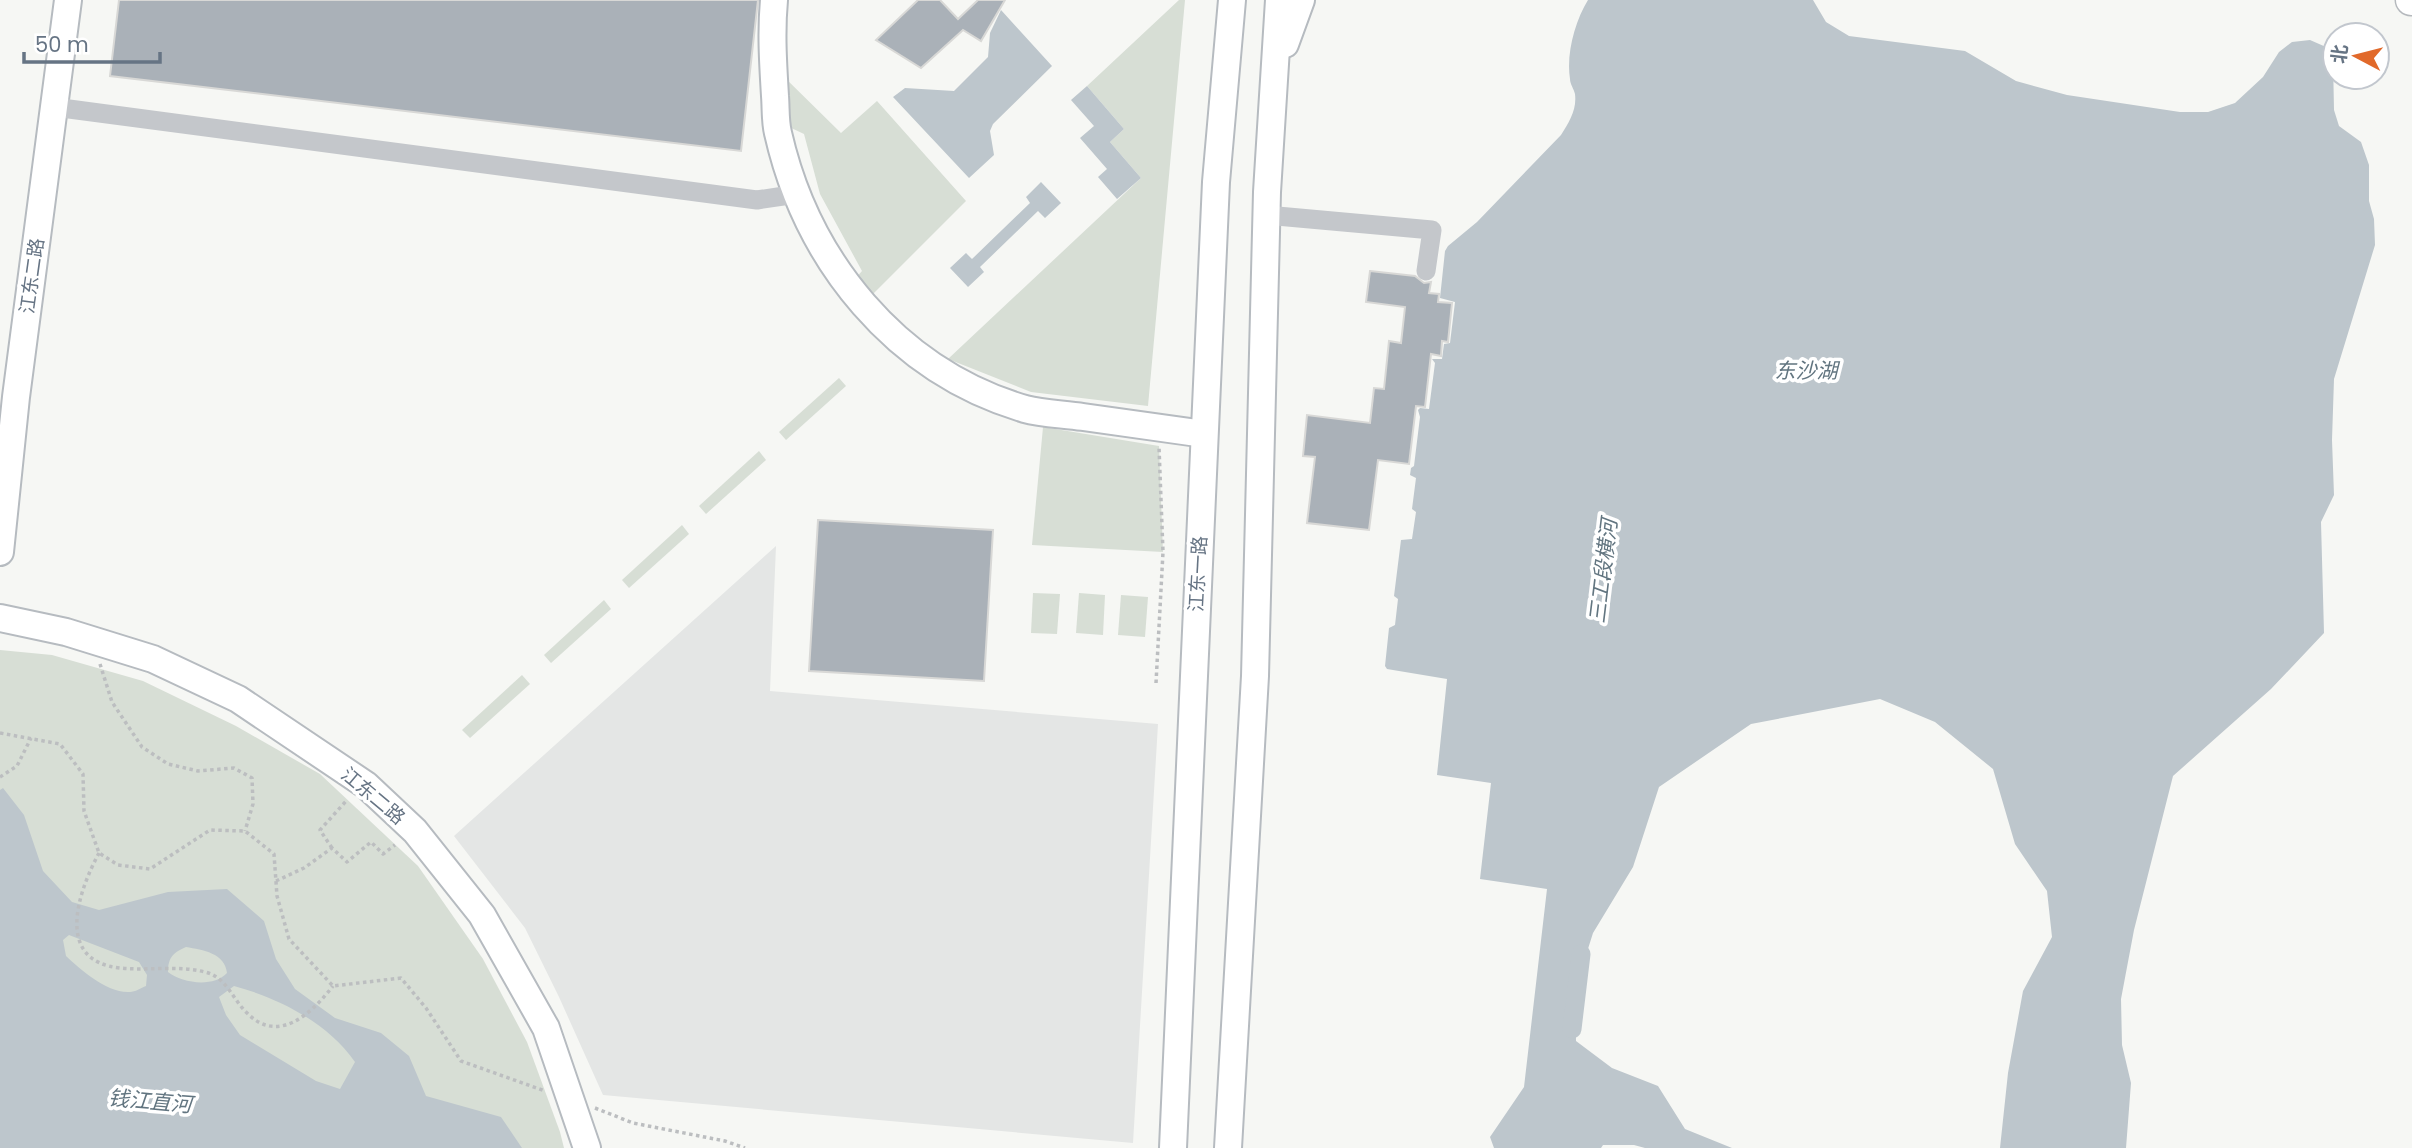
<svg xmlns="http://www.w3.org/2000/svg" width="2412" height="1148" viewBox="0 0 2412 1148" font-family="Poppins,'Noto Sans SC',sans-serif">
	<rect width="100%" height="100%" fill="#f6f7f4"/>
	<polygon fill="#e4e6e5" points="776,546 770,691 1158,724 1133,1143 603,1095 559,997 525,928 454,836"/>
	<g fill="#d7ded5">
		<polygon points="1179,0 1185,0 1148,406 1031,392 948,359 1141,178 1110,142 1124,129 1087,86"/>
		<polygon points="781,74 841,133 877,101 966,201 871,296 854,280 862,271 820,194 804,134 787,126"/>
		<polygon points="839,378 846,386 786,440 779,432"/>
		<polygon points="1043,427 1159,446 1163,552 1032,545"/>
		<polygon points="759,451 766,460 706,514 699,506"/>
		<polygon points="682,525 689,534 629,588 622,580"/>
		<polygon points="1033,593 1060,594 1057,634 1031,633"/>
		<polygon points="1079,593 1105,595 1103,635 1076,633"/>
		<polygon points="1121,595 1148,597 1145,637 1118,635"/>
		<polygon points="604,600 611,609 551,663 544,655"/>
		<polygon points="0,650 52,655 143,681 236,726 320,774 418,866 483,959 527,1042 560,1132 564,1148 0,1148"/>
		<polygon points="522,675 530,684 470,738 462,730"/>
	</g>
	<g fill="#bdc6cc" fill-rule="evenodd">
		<path d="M1588,0H1813L1826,22L1849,36L1965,51L2016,81L2067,95L2180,112H2208L2235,103L2263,77L2279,52L2292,42L2310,40L2326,47L2333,60L2334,110L2339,126L2361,142L2369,165V201L2374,219L2375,245L2334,379L2332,440L2334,495L2321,522L2324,633L2271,689L2173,776L2134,930L2121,999L2122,1045L2131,1083L2126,1148H2000L2008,1073L2023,991L2052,937L2047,891L2015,844L1993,769L1935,722L1880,699L1751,724L1659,787L1633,867L1593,933L1575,990L1576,1041L1612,1068L1658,1086L1685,1129L1732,1148H1645L1634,1145H1603L1601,1148H1494L1490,1137L1524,1087L1547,889L1480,879L1491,783L1437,775L1447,679L1387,669L1385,666L1389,628L1395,625L1398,599L1394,596L1401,540L1412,539L1416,512L1412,509L1416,478L1410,475L1411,468L1414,466L1420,417L1418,410L1420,408L1429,409L1435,363L1432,359H1442L1444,344L1450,343L1455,302L1440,298L1445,251L1448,246L1477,222L1561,135C1569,122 1577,110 1575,94C1574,89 1570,84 1570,79C1566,54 1575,21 1588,0Z"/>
		<polygon points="1001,10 1052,66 993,124 990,131 994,155 969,178 893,97 905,88 954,91 988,57 990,33"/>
		<polygon points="1087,86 1124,129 1110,142 1141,178 1117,199 1098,177 1107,169 1080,138 1094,126 1071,100"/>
		<polygon points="1041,182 1061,203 1045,218 1038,211 980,267 984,272 968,287 950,268 966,253 972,259 1030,203 1026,197"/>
		<path d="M3,788L24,815L43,871L72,902L99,910L168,892L227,889L264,921L276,959L295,989L335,1018L381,1033L409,1056L426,1096L501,1117L522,1148H0V790ZM69,935L139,962L147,975L146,986C141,988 135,992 130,992C108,994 80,969 66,956L63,940ZM186,947C203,950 225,953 227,973C213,988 182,983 168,972C168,957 174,952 186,947ZM234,986C279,998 328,1023 355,1062L340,1089L316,1081L240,1035L226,1015L219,997Z"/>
	</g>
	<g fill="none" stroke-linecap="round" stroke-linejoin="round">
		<polyline stroke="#bdc6cc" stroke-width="19" points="1572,1029 1581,954"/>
	</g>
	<g fill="#aab1b8" stroke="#d8d8d6" stroke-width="2">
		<polygon points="119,0 758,0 741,151 110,76"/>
		<polygon points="918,0 940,0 958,19 978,0 1005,0 981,41 963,30 921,68 876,40"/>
		<polygon points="1370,271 1415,276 1424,283 1431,282 1429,293 1439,294 1438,302 1452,303 1448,342 1442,341 1441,356 1431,354 1425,407 1416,406 1409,464 1378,460 1369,530 1307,523 1315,457 1303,456 1307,415 1370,423 1374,388 1384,389 1389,341 1401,343 1405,307 1366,302"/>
		<polygon points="818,520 993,530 984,681 809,671"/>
	</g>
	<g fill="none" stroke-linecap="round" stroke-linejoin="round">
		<defs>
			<g id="secondary">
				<path d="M774,0C771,32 773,63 775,96C776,108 775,121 778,133C807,261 896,371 1025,409C1043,414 1064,414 1083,417C1124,423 1164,428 1204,434"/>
				<polyline points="1285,44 1301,0"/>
				<polyline points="0,552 16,397 68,0"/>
				<polyline points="0,618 66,632 153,659 238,699 366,785 415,831 482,915 546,1028 587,1148"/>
				<polyline points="1173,1148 1216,182 1232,0"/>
				<polyline points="1228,1148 1255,676 1267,192 1279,0"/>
			</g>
			<polyline id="primary" points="2411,0 2412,0"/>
		</defs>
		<use href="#secondary" stroke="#b6bbc0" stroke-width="30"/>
		<use href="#primary" stroke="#b5b9bd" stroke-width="33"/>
		<g stroke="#bcbec0" stroke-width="3.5" stroke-dasharray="3.5 3.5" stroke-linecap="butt">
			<polyline points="100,664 112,702 142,747 168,764 198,771 234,768 252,778 253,804 245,831"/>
			<polyline points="1156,683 1163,552 1159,447"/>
			<polyline points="0,733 60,744 83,774 84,811 99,853 118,865 150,869 210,830 245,831 274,854 277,896 289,939 333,986 401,978 426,1008 461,1061 545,1091"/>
			<polyline points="0,777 17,766 31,738"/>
			<polyline points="332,848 320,830 347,800"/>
			<path d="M99,853C79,890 53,961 120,968C148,971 177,965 205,972C226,977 232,998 246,1012C278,1046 312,1013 333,986"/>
			<polyline points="276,881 304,868 332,848 347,862 371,842 383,854 395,845"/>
			<polyline points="595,1108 633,1123 725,1141 745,1148"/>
		</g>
		<g stroke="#c4c7cb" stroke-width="19">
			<polyline points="54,107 757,200 797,194"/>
			<polyline points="1266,215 1432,230 1426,271"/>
		</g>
		<use href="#secondary" stroke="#fff" stroke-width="26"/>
		<use href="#primary" stroke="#fff" stroke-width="30"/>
	</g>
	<g text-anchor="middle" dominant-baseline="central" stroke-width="7" stroke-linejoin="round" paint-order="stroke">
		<g font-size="19" fill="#667484" stroke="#fff">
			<text transform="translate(32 276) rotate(-82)">江东二路</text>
			<text transform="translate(1198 574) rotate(-87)">江东一路</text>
			<text transform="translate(373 796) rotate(40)">江东二路</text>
		</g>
		<g font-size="21" font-style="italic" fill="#627580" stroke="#fff">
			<text x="1806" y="370">东沙湖</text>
			<text transform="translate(1603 571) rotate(-83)">三工段横河</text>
			<text transform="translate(150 1101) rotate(5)">钱江直河</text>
		</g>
	</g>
	<g transform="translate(2356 56) rotate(277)"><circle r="33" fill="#ffffff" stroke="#c2c7ce" stroke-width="2"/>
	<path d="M0-5L12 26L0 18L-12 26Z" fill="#e1692a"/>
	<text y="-10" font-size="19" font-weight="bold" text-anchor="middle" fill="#667484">北</text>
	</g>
	<path d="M24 52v10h136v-10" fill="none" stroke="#667484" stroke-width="3.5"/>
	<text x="35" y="52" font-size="21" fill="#667484" stroke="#ffffff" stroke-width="5" paint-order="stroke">50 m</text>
</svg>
